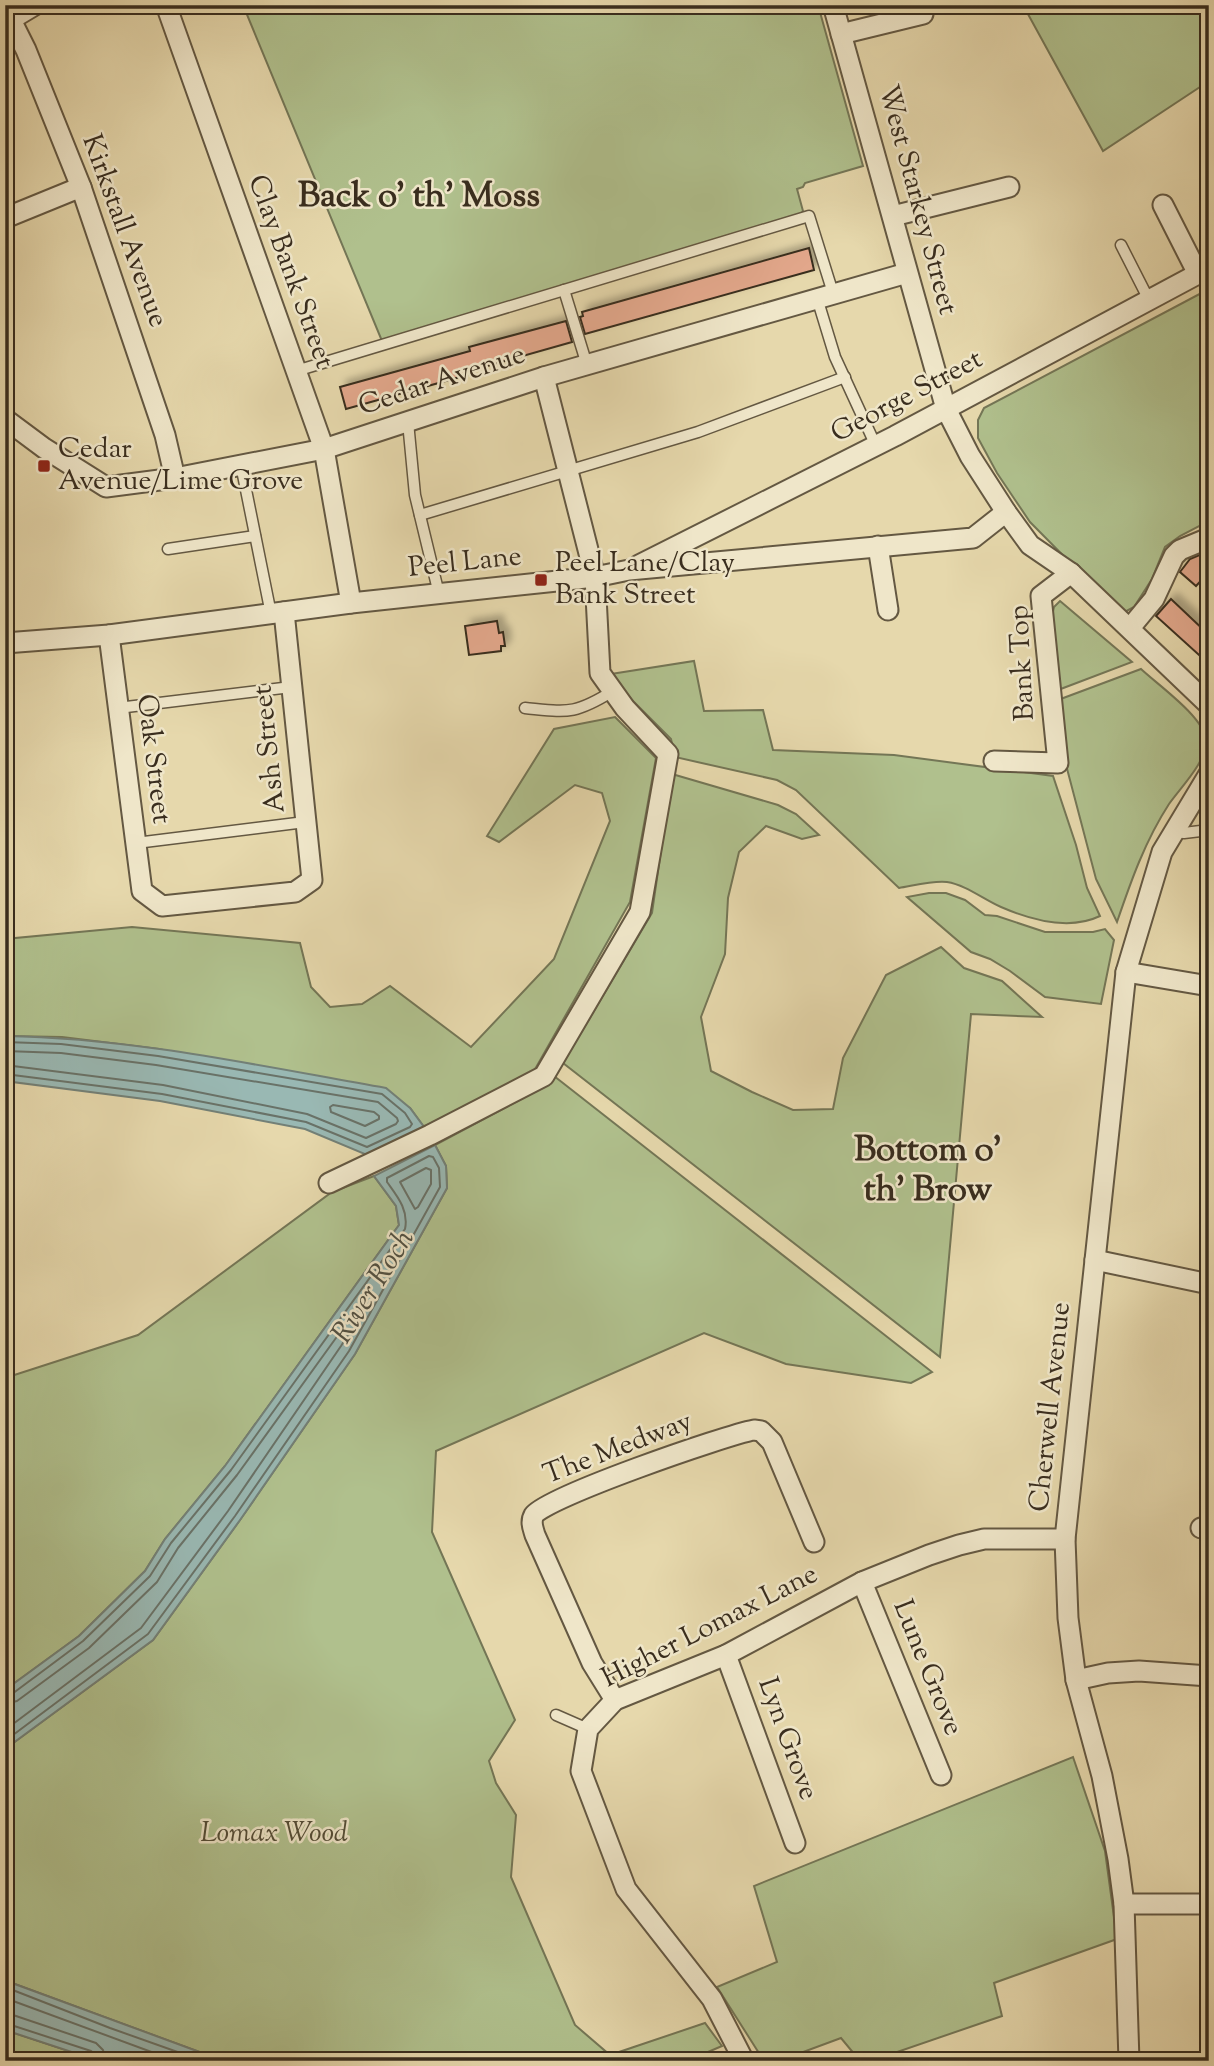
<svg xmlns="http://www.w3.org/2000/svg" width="1214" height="2066" viewBox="0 0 1214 2066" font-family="'Sorts Mill Goudy',serif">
	<defs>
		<filter id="shadow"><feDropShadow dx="6" dy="-6" stdDeviation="3.5" flood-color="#0004"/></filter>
	</defs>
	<rect width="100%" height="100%" fill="#e6d8ac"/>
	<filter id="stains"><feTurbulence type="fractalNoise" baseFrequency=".00286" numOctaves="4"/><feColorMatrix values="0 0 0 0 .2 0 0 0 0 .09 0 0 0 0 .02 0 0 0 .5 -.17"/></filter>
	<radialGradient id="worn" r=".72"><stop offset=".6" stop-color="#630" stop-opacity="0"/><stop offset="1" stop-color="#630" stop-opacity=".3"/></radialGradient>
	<g fill="#b0c08d" stroke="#747656" stroke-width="2">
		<polygon points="243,5 818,5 863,166 805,183 803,187 797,189 803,211 799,217 382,341"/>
		<polygon points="1023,5 1209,5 1209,81 1103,151"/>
		<polygon points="1209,289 1209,521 1180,536 1165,547 1152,579 1134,607 1121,614 1030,522 997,473 978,438 978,420 984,408"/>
		<polygon points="1060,601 1132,662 1058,690 1051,620 1054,607"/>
		<path d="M694,661L704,711L763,710L773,750L894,755L1053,776L1076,845L1087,888L1100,916C1069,931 1031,920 1001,907C983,899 966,885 947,882C934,880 912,886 899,888L796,790L777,780L675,757L671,739L627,695L611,674Z"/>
		<path d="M1141,669C1158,685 1204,717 1206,740C1208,760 1181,787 1169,804C1145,841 1131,881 1117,922L1096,879L1065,761L1058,700Z"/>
		<polygon points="615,717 656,758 630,902 534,1071 424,1127 410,1108 159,1049 62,1037 5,1036 5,939 132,927 300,943 311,987 330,1007 362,1004 390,986 471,1047 554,959 610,821 602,793 575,785 499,842 487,836 554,729"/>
		<polygon points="672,774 778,805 796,814 819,835 802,839 766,826 739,852 728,898 725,954 701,1017 711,1071 752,1092 793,1110 833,1109 843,1058 886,975 941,947 964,968 1002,981 1042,1017 971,1014 940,1357 563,1063 652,913"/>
		<polygon points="929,893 946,893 965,900 985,915 997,916 1045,932 1093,932 1105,929 1114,940 1101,1004 1045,997 1010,971 990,959 971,952 907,897"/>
		<polygon points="554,1076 932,1372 911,1383 786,1364 704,1333 436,1451 432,1532 515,1720 489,1761 496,1783 516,1815 511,1877 575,2025 610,2055 705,2023 722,2046 687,2061 224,2061 12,1983 5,1977 5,1749 153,1640 240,1520 355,1354 447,1188 446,1166 435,1145 546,1086"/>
		<polygon points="374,1176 396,1206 399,1225 225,1466 165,1539 145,1571 79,1636 5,1690 5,1378 138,1335 332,1192"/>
		<polygon points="1073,1757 1105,1851 1117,1939 994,1983 1002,2016 871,2061 860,2061 841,2038 779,2061 764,2061 717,1987 777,1962 754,1886"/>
		<polygon points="5,2030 99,2061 5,2061"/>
	</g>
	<g fill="#99b8b3" stroke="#738077" stroke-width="2">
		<path d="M5,1036C133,1038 260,1066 386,1088L410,1108L424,1127L367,1155L305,1129L160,1101L5,1081Z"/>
		<polygon points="435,1145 446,1166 447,1188 355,1354 240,1520 153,1640 5,1749 5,1690 79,1636 145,1571 165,1539 225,1466 399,1225 396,1206 374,1176"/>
		<polygon points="5,1977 12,1983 224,2061 99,2061 5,2030"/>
	</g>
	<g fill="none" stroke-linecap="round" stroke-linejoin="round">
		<g stroke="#697268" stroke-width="2">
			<polyline points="5,1042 61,1044 158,1056 382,1094 405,1113 412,1124 410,1127 367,1147 306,1122 162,1094 5,1074"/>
			<polyline points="5,1051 61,1053 156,1065 378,1102 397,1118 398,1121 396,1124 366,1138 307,1114 163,1085 5,1065"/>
			<polygon points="333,1105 374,1112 379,1116 379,1119 365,1126 331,1112 330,1107"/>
			<polygon points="426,1168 431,1170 431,1184 418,1207 415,1209 400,1182"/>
			<path d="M5,1695L12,1694L83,1641L150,1576L171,1543L231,1470L405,1229C409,1210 397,1196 387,1182V1178L429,1156L433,1157L439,1168L440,1187L349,1351L235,1516L148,1634L5,1741"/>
			<polyline points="5,1704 17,1701 89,1648 157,1582 178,1548 237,1475 341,1331 347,1331 348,1335 341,1346 228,1511 141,1628 5,1730"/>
			<polyline points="5,1987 110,2028 203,2061"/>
			<polyline points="5,1998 176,2061"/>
			<polyline points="5,2015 13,2015 96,2043 103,2050 105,2061"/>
			<polyline points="5,2023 91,2051 95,2055 96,2061"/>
		</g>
	</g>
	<g fill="#e2a78b" stroke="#392d1e" stroke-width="2" filter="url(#shadow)">
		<polygon points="809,248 814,270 585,334 580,317 583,316 582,312"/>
		<polygon points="566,321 572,342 466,372 467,375 346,409 340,387 470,351 469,347"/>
		<polygon points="1209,551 1209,572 1196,586 1180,572 1190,559"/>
		<polygon points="1171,599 1209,635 1209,664 1156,616"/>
		<polygon points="497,621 499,633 503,632 505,646 501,646 501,651 469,655 465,626"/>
	</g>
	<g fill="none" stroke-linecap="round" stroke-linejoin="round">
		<defs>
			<g id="service">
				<polyline points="1121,245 1149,300"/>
				<polyline points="564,290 587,365"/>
				<polyline points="817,298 835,357 876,446"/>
				<polyline points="296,371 809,216 833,293"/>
				<polyline points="408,422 415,495 439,594"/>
				<polyline points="241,465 271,614"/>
				<polyline points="420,515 698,432 845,377"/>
				<polyline points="168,549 255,536"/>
				<polyline points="118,708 291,687"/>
				<path d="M525,708C568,712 574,715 613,691"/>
				<polyline points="1175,831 1184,833 1209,830"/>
				<polyline points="136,843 305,822"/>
				<polyline points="556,1715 588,1729"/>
			</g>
			<g id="minor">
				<polyline points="166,5 324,449 351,603"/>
				<polyline points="833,5 946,409 970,456 1006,512 1030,545 1071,573 1209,705"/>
				<polyline points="5,8 26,50 81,187 165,435 175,478"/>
				<polyline points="5,23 35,5"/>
				<polyline points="841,34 923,14"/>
				<polyline points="1163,205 1198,274"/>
				<polyline points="893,216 1009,187"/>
				<polyline points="5,218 81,187"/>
				<polyline points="5,419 44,448 106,487 175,478 324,449 544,377 907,273"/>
				<polyline points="878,546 888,610"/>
				<polyline points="639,565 895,436 1209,268"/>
				<polyline points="1130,628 1154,599 1174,556 1180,550 1209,538"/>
				<polyline points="109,635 142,891 162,906 295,892 312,880 284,612"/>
				<polyline points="5,643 109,635 351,603 595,577 629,570 973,538 1006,512"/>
				<polyline points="994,761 1058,763 1041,596 1071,573"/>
				<polyline points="1126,972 1209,986"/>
				<polyline points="329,1183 430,1135 544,1076 640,912 668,754 625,708 600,673 595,577 544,377"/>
				<polyline points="1095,1260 1209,1284"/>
				<polyline points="1201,1528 1209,1527"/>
				<polyline points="862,1582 941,1775"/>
				<polyline points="726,1655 795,1843"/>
				<polyline points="1076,1680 1108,1673 1139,1671 1209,1676"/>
				<path d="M615,1700L592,1663L535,1535C533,1528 530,1522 534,1515C544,1498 726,1435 754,1430L761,1431L772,1442L814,1542"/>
				<polyline points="1124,1904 1209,1904"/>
				<polyline points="744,2061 712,1999 626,1889 581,1771 588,1729 615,1700 726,1655 862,1582 929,1555 959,1545 984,1539 1065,1539"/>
				<polyline points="1129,2061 1124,1904 1118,1859 1102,1776 1076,1680 1068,1618 1065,1539 1126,972 1162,852 1209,774"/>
			</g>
		</defs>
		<use href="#service" stroke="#645842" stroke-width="13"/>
		<use href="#minor" stroke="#645842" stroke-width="23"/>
		<use href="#service" stroke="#efe6c9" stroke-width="10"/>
		<use href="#minor" stroke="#efe6c9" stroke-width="19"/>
	</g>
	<g fill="#8f2418" stroke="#efe6c9" stroke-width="2.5">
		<rect x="37" y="459" width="14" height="14" rx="3.5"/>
		<rect x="534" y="573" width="14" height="14" rx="3.5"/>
	</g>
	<g text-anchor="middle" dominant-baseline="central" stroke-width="5" stroke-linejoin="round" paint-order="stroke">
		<g font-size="28" fill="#392d1e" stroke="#efe6c9">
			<text transform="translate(917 200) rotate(75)">West Starkey Street</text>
			<text transform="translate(124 231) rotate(70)">Kirkstall Avenue</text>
			<text transform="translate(290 272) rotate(70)">Clay Bank Street</text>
			<text transform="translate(442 381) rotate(-18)">Cedar Avenue</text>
			<text transform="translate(907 397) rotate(-28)">George Street</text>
			<text transform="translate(465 563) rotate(-6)">Peel Lane</text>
			<text transform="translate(1023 663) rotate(-93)">Bank Top</text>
			<text transform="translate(270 749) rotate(-96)">Ash Street</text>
			<text transform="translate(153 759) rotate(83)">Oak Street</text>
			<text transform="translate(1051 1407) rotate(-84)">Cherwell Avenue</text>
			<text transform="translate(618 1449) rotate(-21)">The Medway</text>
			<text transform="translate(710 1627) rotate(-27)">Higher Lomax Lane</text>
			<text transform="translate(927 1668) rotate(68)">Lune Grove</text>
			<text transform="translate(787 1739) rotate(70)">Lyn Grove</text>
		</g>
		<g font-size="28" fill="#392d1e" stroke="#efe6c9" text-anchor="start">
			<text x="58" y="450">Cedar<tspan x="58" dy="32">Avenue/Lime Grove</tspan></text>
			<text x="555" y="564">Peel Lane/Clay<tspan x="555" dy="32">Bank Street</tspan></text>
		</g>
		<g font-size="28" font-style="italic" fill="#514a34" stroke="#efe6c9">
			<text x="274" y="1834">Lomax Wood</text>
		</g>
		<g font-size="30" font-style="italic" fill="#515043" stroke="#efe6c9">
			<text transform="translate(374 1287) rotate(-58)">River Roch</text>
		</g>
		<g font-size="35" font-weight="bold" fill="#392d1e" stroke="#efe6c9">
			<text x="419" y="197">Back o' th' Moss</text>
			<text x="928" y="1151">Bottom o'<tspan x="928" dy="40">th' Brow</tspan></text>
		</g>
	</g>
	<rect width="1214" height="2066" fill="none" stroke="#e6d8ac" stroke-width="28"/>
	<rect x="7" y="7" width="1200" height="2052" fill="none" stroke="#392d1e" stroke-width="3.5"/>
	<rect x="14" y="14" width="1186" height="2038" fill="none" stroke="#392d1e" stroke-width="2"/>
	<rect width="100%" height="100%" filter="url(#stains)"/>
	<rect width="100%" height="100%" fill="url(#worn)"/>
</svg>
